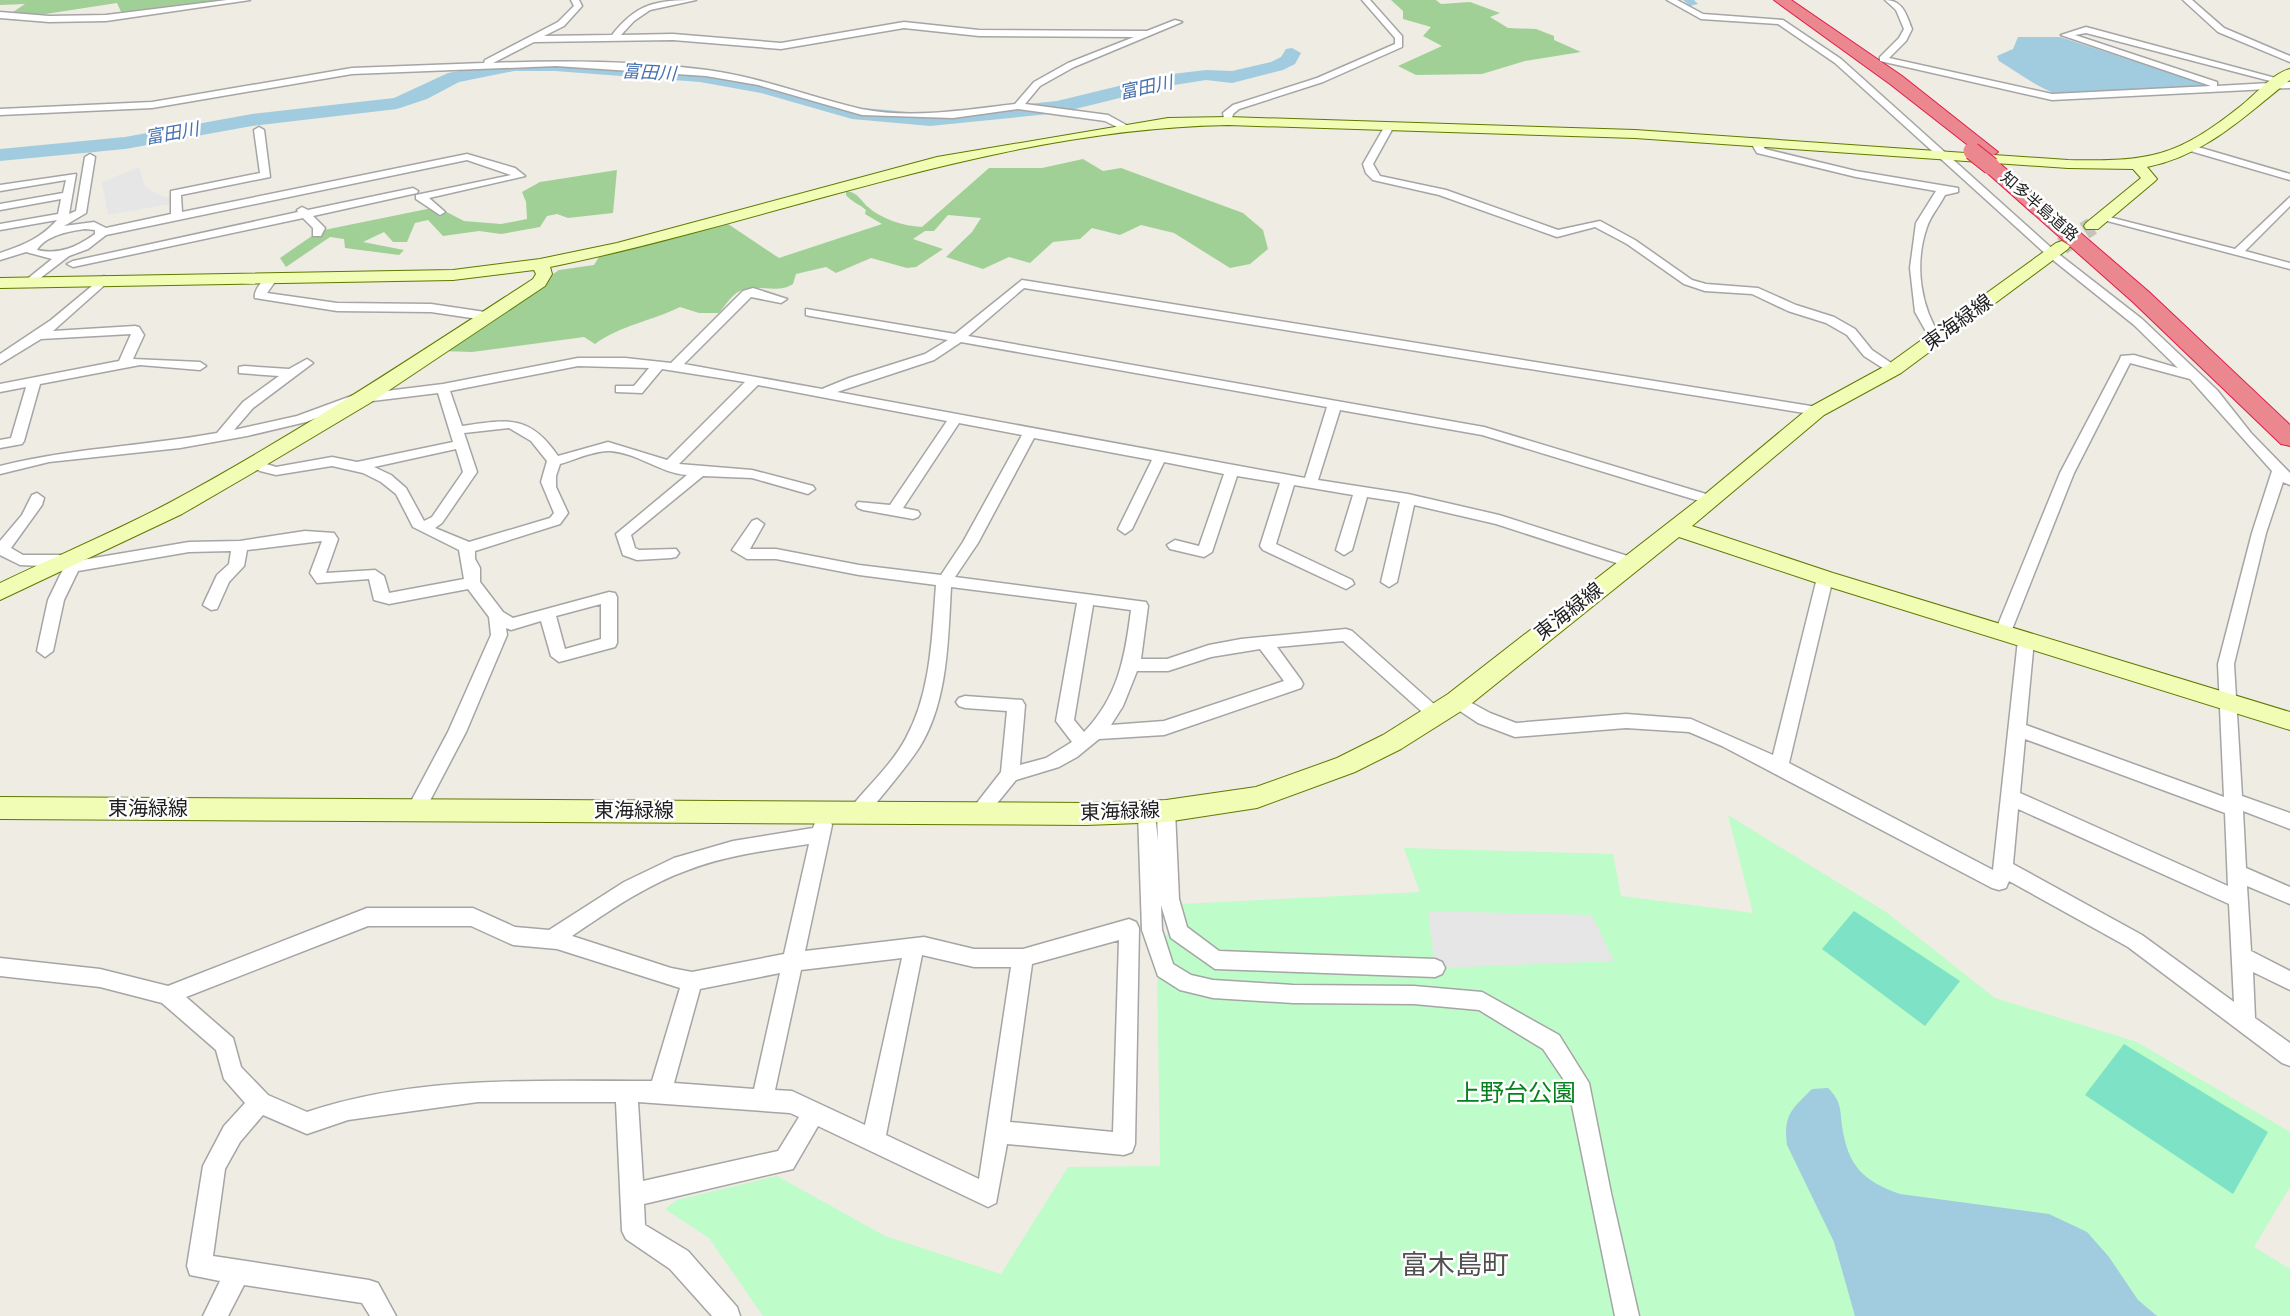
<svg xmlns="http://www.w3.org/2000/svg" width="2290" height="1316" viewBox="0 0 2290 1316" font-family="'Sofia Sans Condensed','Noto Sans JP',sans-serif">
	<rect width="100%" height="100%" fill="#efece3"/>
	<g fill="#a1d096">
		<polygon points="0,0 233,0 122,14 117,3 39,15 13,12 25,4 0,5"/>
		<polygon points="1391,0 1436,0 1441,4 1470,2 1500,13 1490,17 1508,28 1536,29 1554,36 1554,40 1581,52 1525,61 1482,74 1416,75 1398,66 1442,46 1423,36 1431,27 1403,19 1403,11"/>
		<path d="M1083,159L1103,171L1121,168L1243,213L1263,230L1268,249L1250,264L1230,268L1174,233L1141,225L1120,235L1092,228L1080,239L1053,242L1030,263L1009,257L983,269L946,257L972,232L981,218L948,215L934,231H925L913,239L943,249L916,267L907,268L871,258L836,273L826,267L796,274L793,284C777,295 756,282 738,292C731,296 724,307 719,313H699L680,307C652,321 621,325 595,344L584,337L472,352L440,351L559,270L594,265L599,257L725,222L779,258L882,224L865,214L866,210C859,204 852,202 846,195V191C859,193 860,200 868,207C881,219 904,226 922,227L989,168H1042Z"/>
		<polygon points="617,170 613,213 568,218 557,214 547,216 540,227 501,234 479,231 443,236 428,220 415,223 407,242 393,242 384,232 363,242 404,250 399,255 345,248 344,239 330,237 286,267 280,258 319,231 437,207 464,221 501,224 527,219 526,202 522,192 540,182"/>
	</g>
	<polygon fill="#befcc9" points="1728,815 1886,912 1995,998 2137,1042 2290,1132 2290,1187 2254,1247 2290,1269 2290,1316 763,1316 709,1238 665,1209 677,1200 777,1176 885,1236 1001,1274 1068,1167 1160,1166 1157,955 1182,904 1420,892 1404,848 1613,854 1621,896 1753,913"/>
	<g fill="#7de2c6">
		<polygon points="1854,911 1960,981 1925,1026 1822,949"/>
		<polygon points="2124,1044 2268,1132 2233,1194 2085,1095"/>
	</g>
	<g fill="#e6e6e6">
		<polygon points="139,167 145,187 164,197 170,197 170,204 108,215 102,182"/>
		<polygon points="1428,911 1592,915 1614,961 1435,968"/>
	</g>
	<g fill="#a1cbdf">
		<path d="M2018,37H2060L2210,86L2059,95C2038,88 2019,73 1999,61L1997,56L2013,49Z"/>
		<path d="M1828,1088C1841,1101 1840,1108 1842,1126C1848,1166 1863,1181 1900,1194L2049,1214L2087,1232L2109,1257L2138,1300L2157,1316H1855L1834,1242L1787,1145C1783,1115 1792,1109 1812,1089Z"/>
	</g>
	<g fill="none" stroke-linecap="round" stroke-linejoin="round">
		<polygon fill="#a1cbdf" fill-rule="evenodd" points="1683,0 1694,0 1698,4 1690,6"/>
		<polygon fill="#a1cbdf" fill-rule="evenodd" points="1292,48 1301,53 1295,64 1283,70 1232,83 1206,80 1168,86 1059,113 930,126 852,119 761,93 700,82 555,71 514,71 459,82 427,99 397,109 252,126 125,149 0,161 0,149 125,137 252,114 394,98 448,73 514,61 555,61 700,70 764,82 853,107 930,114 1057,101 1164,75 1206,70 1232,71 1271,62 1281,57 1286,49"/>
		<polyline stroke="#c5c3bc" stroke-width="18" stroke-dasharray="18 9" stroke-linecap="butt" points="2062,246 2092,226"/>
		<defs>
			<g id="street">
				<polygon points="227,0 250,0 106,21 49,22 0,18 0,12 49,16 106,15"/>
				<path d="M571,0H579L582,6L564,26L544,36L612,35C637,3 657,0 696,0L650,10L634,21L621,35L673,34L781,43L904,22L979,30L1147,31L1175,20L1182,22L1074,67L1040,86L1025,104L1108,115L1128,126V130L1125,131L1105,121L1018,109L953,118L862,115L758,85L706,76L556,66L352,74L152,108L0,115V109L152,102L352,68L484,63L485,60L558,22L574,6ZM904,28L979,36L1134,37L1068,63L1034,82L1015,104C965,110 911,119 861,109C809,97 760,77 707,70C637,61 564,60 493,63L534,42L673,40L781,49Z"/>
				<polygon points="1362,0 1370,0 1402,36 1402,47 1323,82 1239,109 1233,114 1231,123 1225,123 1223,113 1233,105 1317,78 1395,44 1395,38"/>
				<path d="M1667,0H1677L1703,14L1783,20L1841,59L2056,252L2142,319L2217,390L2251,433L2290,473V485L2283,482L2266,533L2234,664L2242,796L2290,813V829L2243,811L2246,868L2290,887V904L2247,886L2251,951L2290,971V990L2253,972L2255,1018L2290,1043V1066L2282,1063L2128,947L2009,881L2006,888L1999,890L1992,888L1722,746L1689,732L1626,728L1515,737L1478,723L1451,705L1448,701L1451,697L1457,695L1490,713L1516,723L1626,714L1691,719L1773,755L1817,578L1825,573L1833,578L1789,763L1993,870L2018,640L2026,634L2034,640L2026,725L2224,797L2218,664L2252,533L2272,471L2190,379L2130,363L2074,473L2011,632L2003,638L1997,636L1995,632L2060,473L2120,359L2121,356L2134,355L2178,368L2134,325L2048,256L1835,63L1778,24L1701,19ZM2025,739L2225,813L2228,886L2020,793ZM2018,809L2229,904L2234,1002L2142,935L2013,864Z"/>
				<path d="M1885,0C1903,0 1906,14 1912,29L1906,41L1889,58L2052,94L2211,86L2061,35L2086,27L2279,79L2274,82L2086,33L2075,35L2217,82V86L2290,82V88L2052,100L1880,61V57L1899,38L1904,29L1896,10Z"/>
				<polygon points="2183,0 2192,0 2224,28 2290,56 2290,62 2218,32"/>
				<polygon points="1386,124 1394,126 1373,164 1380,176 1446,190 1558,230 1600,221 1635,240 1692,280 1706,284 1758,288 1796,305 1834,317 1855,329 1872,350 1900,369 1899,372 1889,372 1864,356 1847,335 1826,323 1788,311 1752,294 1705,291 1684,284 1627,244 1595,227 1557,237 1439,195 1373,180 1366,173 1363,164"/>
				<path d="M259,127L264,130L270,177L181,195L182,212L467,154L515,168L525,176L429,198L445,212L440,215L416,199V195L511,175L467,160L106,235L88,249L69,256L30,286L26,284V280L52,259L26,252L0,260V253C24,245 41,238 57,220L0,230V224L58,214L61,199L0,210V204L63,193L66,180L0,191V185L76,174L69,214L76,211L85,157L90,154L95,157L86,213L64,226L94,222L106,228L171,214V191L260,173L254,130ZM85,229L95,230V234C77,247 59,255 37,250C45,236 69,231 85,229Z"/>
				<path d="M1751,139H1759L1765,149L1856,171L1958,188V192L1945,195C1940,205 1930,217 1927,227C1914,264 1920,307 1942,339L1940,342H1932L1915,312L1910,268L1916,223L1936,191L1856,177L1757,153L1750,141Z"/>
				<polygon points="2191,145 2290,174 2290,180 2187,150 2186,148"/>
				<polygon points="413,188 418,191 417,193 313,216 325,228 321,236 313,236 313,228 303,218 73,267 67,264 73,261 298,212 297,210 302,207 308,210"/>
				<polygon points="2290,197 2290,206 2245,251 2290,263 2290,269 2096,218 2101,215 2235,249"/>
				<path d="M271,275L277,279L267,293L337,303L431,304L485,312L491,316L485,320L431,312L337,311L255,298C253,291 264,277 271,275Z"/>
				<polygon points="104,276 110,280 108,282 53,331 135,326 139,327 144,335 133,359 200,362 206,366 200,370 140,365 40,384 24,441 22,444 0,448 0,440 11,438 26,387 0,392 0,384 119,361 131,334 41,339 0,364 0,354 51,320"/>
				<path d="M1022,280L1817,407L1824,411L1817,415L1024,288L968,336L1484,427L1716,497L1718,500L1716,503H1706L1482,435L1340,410L1318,480L1408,494L1499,515L1637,559L1640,563L1632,568L1496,524L1414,505L1397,582L1389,587L1381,582L1400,502L1367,497L1352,550L1344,555L1336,550L1353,495L1294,485L1276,544L1352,580L1354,584L1346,589L1263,550L1260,546L1280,483L1237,476L1212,552L1204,557L1170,549L1167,545L1175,540L1199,546L1224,474L1164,462L1132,529L1125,534L1118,529L1152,460L1034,438L978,543L955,577L1146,602L1148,606L1141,659H1167L1209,645L1241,639L1346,629L1352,631L1445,714L1442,719H1430L1343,641L1277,647L1301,680L1303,684L1301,688L1164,735L1099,739L1077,757L1059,767L1016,780L985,818L978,820L971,818L969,813L1001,772L1007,711L965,708L959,706L956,702L959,698L965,696L1022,700L1025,705L1020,765L1046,758L1072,742L1056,721L1077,603L951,587C948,640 948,702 919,748C903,772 882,795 865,817L858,819L851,817L849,812L851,807C869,785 893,763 906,738C931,692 932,637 936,585L859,575L776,559H747L732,550L752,521L757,519L764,524L750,549H776L859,565L941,575L963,542L1022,435L959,423L903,508L918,511L920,514L918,517L913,519L863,510L858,508L856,505L858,502L890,505L947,421L758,385L679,464L752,470L813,486L815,489L808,494L752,478L703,476L631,535L635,548L639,550L676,549L679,553L676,557L671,558L637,560L623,555L616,534L687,475C660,473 638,453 610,451C595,450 574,460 560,464L556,476V487L568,513L560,524L475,551V559L480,568V582L503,612L513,618L609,592L615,593L617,597V643L615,647L559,662L551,656L541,621L511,630L506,628L507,635L466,732L423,814L416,816L409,814L407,809L448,732L491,635L489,617L468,589L389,604L374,600L369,579L317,583L310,573L322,541L247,550L244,566L229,582L217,609L211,610L203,605L217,575L229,564L231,551L189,552L78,571L64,600L53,651L45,657L37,651L48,600L64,567L20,565L0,555V541L22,515L32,495L37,493L44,498L42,505L11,548L23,555H68L76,561L189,542L240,541L305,531L334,533L338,539L326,573L375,570L384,576L389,593L464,579L459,550L413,527L396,494L381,482L363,473L332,466L276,475L260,471L247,464L254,460L276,467L332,457L357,462L453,442L438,393L356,403L306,422L247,436L180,448L49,462L0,474V466C72,448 145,446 217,433L243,402L279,376L239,373V367L244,366L289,369L307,359L313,363L253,408L234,430L297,416L354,395L443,384L578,358H625L671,363L743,291L753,288L787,299L781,303L751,297L684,364L822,389L849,378L925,354L948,340L810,316L806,315V309L955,334ZM961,342L1327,407L1305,478L837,392L934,360ZM578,366L649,368L634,386H616V392L642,393L662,369L745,382L667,460L608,442L558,456C529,413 506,420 462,426L450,391ZM509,428L531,441L547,461L541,482L554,513L550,518L469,542L435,528L442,523L477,472L464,433ZM456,449L463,472L432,517L424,521L406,488L391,475L374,467ZM601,604V639L565,649L556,616ZM1093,605L1131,610C1125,658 1118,697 1084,732L1074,720ZM1260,649L1284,681L1164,721L1111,725L1123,706L1137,671H1168L1211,657Z"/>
				<polygon points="1166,804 1173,806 1175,811 1179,899 1187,927 1219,951 1435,959 1442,962 1445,968 1442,974 1435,977 1215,969 1171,938 1161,905 1162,930 1173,964 1191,975 1213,980 1293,985 1414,986 1482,992 1559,1035 1589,1083 1611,1193 1639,1316 1615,1316 1568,1086 1543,1049 1479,1010 1414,1004 1293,1003 1213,998 1180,990 1158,976 1142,930 1138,812 1140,807 1147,805 1154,807 1158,841 1157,811 1159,806"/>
				<path d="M823,817L830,820L832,825L805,951L924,937L974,949H1023L1129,919L1136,922L1139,928L1135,1144L1132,1152L1124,1155L1007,1144L996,1203L988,1207L818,1126L793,1169L644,1204L645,1225L688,1251L737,1307L740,1316H712L670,1269L626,1239L622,1231L616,1102H478L348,1120L307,1134L263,1115L240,1142L225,1169L213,1256L369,1280L378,1283L396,1316H370L362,1303L244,1285L228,1316H203L220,1281L190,1275L187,1266L203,1166L224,1126L245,1103L224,1079L216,1050L162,1003L100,987L0,976V958L100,969L168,986L367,908H473L515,927L549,930L624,882L674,858L733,841L813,828L816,820ZM809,844L784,954L692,972L671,968L572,936C609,911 646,885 688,870C727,855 769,850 809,844ZM368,926H471L513,945L557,949L680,988L652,1081C537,1081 418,1075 307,1112L268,1095L241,1067L233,1038L186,997ZM1119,940L1113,1132L1010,1122L1032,964ZM922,955L974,967H1011L979,1179L886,1135ZM902,958L865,1125L792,1091L775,1090L801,970ZM780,973L754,1089L674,1083L700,989ZM638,1102L790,1113L799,1117L778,1151L643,1181Z"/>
			</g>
			<g id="secondary">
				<path d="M2290,69V80C2246,115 2205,156 2147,167L2157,179L2154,182L2098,229H2086L2084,226L2086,223L2141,178L2133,169L2068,168L1635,138L1228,125C995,129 776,221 550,267L552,274L545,286L370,403L261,468L182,514L0,600V583C56,556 114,532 169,503C295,435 413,357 533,279L536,274L534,270L453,280L0,288V278L453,270L540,259L617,243L937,157L1168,118L1228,117L1635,130L2068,160C2150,162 2177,157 2242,105C2256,94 2273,73 2290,69Z"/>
				<polygon points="2062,241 2070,246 2068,249 1901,373 1824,415 1692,526 1833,573 2290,712 2290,730 1817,583 1679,537 1466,708 1401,749 1355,772 1257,808 1166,822 1086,825 0,819 0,797 1086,803 1166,800 1256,787 1337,758 1383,735 1448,694 1704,495 1810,407 1887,365 2056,243"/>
			</g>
			<g id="highway">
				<polygon points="1774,0 1791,0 1902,76 1998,152 1989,158 1982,156 1890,84"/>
				<polygon points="1991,160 1998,162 2149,292 2290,425 2290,446 2281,444 2133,302 1984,170 1982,166 1984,162"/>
			</g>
		</defs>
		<use href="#street" stroke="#a5a5a5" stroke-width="3"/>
		<use href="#secondary" stroke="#607900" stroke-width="2"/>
		<use href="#highway" stroke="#e11c4b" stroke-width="2"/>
		<use href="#street" fill="#fff" fill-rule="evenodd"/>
		<use href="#secondary" fill="#f1fcb4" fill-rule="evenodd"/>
		<use href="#highway" fill="#ea878f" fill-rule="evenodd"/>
		<defs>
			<polyline id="highway-bridge" points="1972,151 1991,166"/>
		</defs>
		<use href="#highway-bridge" stroke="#e11c4b" stroke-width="19" stroke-linecap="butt"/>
		<use href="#highway-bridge" stroke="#ea878f" stroke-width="17"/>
	</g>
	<g text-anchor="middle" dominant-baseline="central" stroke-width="5" stroke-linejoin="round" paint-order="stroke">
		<g font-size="16" fill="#1e1e1e" stroke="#fff">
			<text transform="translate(2039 207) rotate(41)">知多半島道路</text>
		</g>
		<g font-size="18" font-style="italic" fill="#4670b1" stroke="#fff">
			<text transform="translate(649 73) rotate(3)">富田川</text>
			<text transform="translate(1146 88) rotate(-12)">富田川</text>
			<text transform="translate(172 134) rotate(-10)">富田川</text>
		</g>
		<g font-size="20" fill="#1e1e1e" stroke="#fff">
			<text transform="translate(1958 323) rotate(-36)">東海緑線</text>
			<text transform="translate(1569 612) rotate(-38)">東海緑線</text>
			<text x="148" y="809">東海緑線</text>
			<text x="634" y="811">東海緑線</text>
			<text transform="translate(1120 812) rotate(-2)">東海緑線</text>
		</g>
		<g font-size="24" fill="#07811e" stroke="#fff">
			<text x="1516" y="1093">上野台公園</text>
		</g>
		<g font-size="27" fill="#515151" stroke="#fff">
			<text x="1455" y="1266">富木島町</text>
		</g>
	</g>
</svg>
